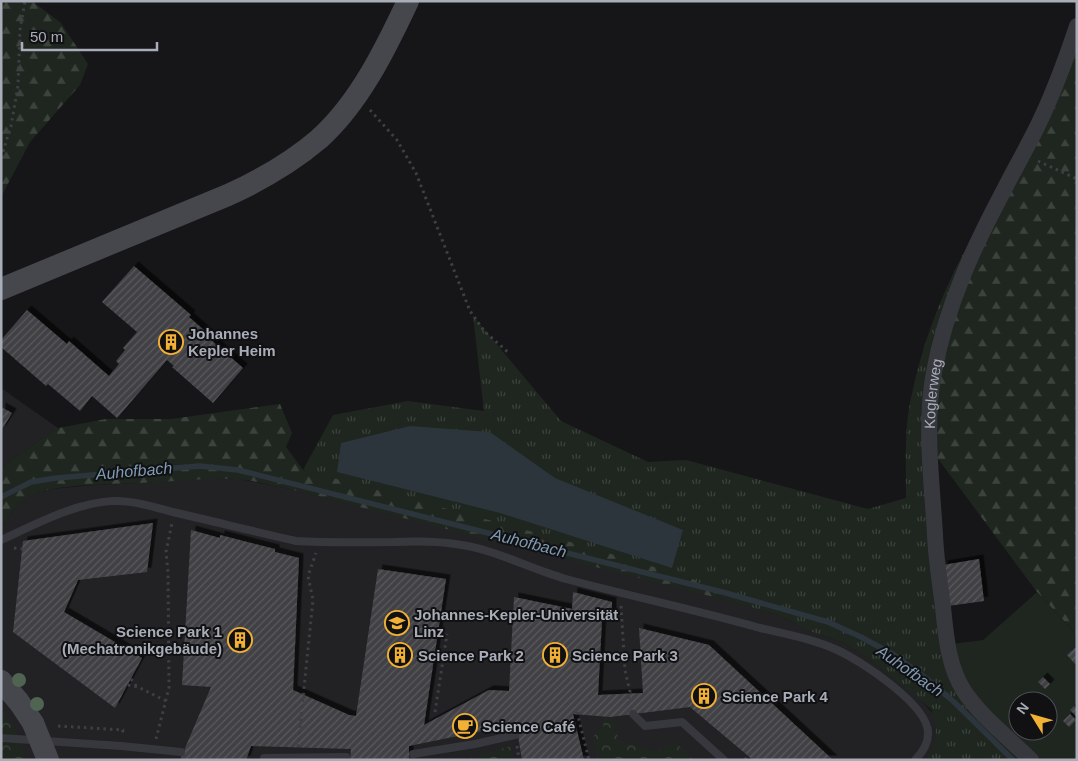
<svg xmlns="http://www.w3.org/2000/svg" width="1078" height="761" viewBox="0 0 1078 761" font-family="Arial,sans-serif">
	<defs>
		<pattern id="grass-tufts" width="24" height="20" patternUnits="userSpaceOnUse" patternTransform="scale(1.25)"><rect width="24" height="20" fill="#1e261f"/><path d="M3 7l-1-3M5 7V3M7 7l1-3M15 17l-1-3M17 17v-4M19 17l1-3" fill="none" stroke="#3c433d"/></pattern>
		<pattern id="forest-firs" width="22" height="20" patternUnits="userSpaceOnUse" patternTransform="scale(1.25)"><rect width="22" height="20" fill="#1e261f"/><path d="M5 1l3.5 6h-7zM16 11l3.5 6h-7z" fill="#3c433d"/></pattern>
		<pattern id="park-crowns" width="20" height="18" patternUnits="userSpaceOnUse" patternTransform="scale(1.25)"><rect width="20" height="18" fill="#1e261f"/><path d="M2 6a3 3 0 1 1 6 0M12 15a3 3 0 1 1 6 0" fill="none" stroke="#3c433d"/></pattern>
		<pattern id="building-hatch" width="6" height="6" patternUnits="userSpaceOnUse" patternTransform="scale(1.25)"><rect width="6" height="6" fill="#404145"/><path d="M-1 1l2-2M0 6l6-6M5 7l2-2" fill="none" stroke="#595a5e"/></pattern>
		<filter id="shadow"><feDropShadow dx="4.5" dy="-4.5" stdDeviation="0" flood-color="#0009"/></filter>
	</defs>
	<rect width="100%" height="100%" fill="#161618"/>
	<g fill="#222225">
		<polygon points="1,388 58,428 15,457 1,468"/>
		<polygon points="195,479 239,479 285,488 682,587 778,615 807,630 841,642 865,656 919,699 979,760 1,760 1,526 9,521 7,517 22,501 30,495 52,489 93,485 140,483"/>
	</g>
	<path fill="url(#grass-tufts)" d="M989,207L932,354L940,639L1024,760H926L935,744L936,730L932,710L865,656L841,642L807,630L778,615L722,599L693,579L303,470L333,415L408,401L484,411L473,316L561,421L648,462L686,460L868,509L906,498C906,465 904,430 911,398C925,328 953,268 989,207Z"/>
	<g fill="url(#forest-firs)">
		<polygon points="1,1 32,1 61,23 88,64 80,85 30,142 1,197"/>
		<polygon points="1077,41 1077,635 1037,592 933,452 936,391 953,316"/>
		<path d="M280,404L292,433L286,447L303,470L585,546L693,579L722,599L285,488C269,485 252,480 236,479C203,478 171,482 138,483C106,485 62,483 32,495C22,499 15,509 7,517L9,521L1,526V468L15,457L58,428L106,419H171Z"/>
	</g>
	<g fill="url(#park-crowns)">
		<polygon points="1,709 13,726 27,760 1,760"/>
		<polygon points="608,716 613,719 619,741 656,752 675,742 694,760 597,760 593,738 597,731 603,728 604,719"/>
		<polygon points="511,746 514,760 466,760"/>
	</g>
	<path fill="#1e261f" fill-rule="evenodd" d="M1037,592L1077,635V760H1038L999,723L967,685L952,644L983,640ZM1018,701H1048V731H1018Z"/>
	<polygon fill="#2c353c" points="410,426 490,432 555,478 683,530 672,568 500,513 337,472 341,443"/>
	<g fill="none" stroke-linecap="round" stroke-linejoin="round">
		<polyline stroke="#2c353c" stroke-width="5.5" points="1,497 31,482 56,478 200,466 238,470 726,593 828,622 861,637 894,655 927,679 954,702 1013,760"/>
	</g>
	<g fill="url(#building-hatch)" filter="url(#shadow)">
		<polygon points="134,266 191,315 189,317 213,338 211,340 243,368 213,403 172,367 174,366 167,360 117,418 92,396 80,411 48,384 46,386 1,347 1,340 27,310 67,344 69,341 109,376 119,364 116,361 125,350 123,348 137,332 102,302"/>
		<polygon points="1,407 12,413 1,431"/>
		<polygon points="153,523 147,572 78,580 64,612 142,658 115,708 13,632 23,541"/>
		<polygon points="191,530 220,538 220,535 275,549 275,552 299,558 293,690 349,715 356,716 378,569 446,579 424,725 489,690 509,691 514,597 572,609 573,592 612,602 612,619 602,619 598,695 643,693 639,628 709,645 833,760 753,760 690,707 610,717 573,714 584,760 522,760 516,724 409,746 409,760 350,760 351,749 251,746 246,760 180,760 211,687 182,685"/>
		<polygon points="979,559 984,601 948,606 943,565"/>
		<polygon points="1077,646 1077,662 1075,664 1067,655"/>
		<polygon points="1043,677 1050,684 1045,689 1038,682"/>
		<polygon points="1074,706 1077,710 1077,717 1070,710"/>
		<polygon points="1070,714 1076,720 1069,727 1063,721"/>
	</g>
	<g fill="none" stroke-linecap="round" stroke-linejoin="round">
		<g stroke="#3d3f44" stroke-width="3" stroke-dasharray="2.5 4" stroke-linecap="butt">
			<polyline points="370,110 397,140 416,173 470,311 485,332 510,354"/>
			<polyline points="1,158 11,126 18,86 20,30 25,1"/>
			<polyline points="1038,161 1077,179"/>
			<polyline points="14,548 22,549"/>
			<polyline points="621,606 625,670 630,692 627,703"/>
			<polyline points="131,679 137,687"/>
			<polyline points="128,685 138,687 166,701"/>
			<polyline points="435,712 447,634"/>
			<polyline points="577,712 589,760"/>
			<polyline points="58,726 123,730 122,734"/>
			<polyline points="156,739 169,688 168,572 166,552 172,523"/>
			<polyline points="517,746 519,760"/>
			<polyline points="298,747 313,600 308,576 316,553"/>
			<polyline points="745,760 748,756"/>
		</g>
		<g stroke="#37383d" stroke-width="8">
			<path d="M1,540C36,524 74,503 113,501C133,500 157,508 177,513C216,522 256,532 296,541C329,543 361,542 394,542C417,541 440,541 462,545C499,551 530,569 566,579C630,596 696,610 760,628C785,634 813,639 837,650C860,660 930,706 928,734C928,744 922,753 915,760"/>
			<polyline points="633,714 645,726 682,722 724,760"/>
			<polyline points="1,738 121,746 181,752"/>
			<polyline points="413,754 475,744 515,735"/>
			<polyline points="264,758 346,757"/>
		</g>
		<path stroke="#37383d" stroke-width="16" id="s1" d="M1031,760C1009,738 981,717 964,691C948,666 946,636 943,607C940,583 936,559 935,535C932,481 924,426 934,372C946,307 973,248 1004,190C1015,168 1028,146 1039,123C1054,92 1066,59 1077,26"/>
		<g stroke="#45474d" stroke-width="22">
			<path d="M1,289L228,195C261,180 292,162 319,139C359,103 385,50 408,1"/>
			<polyline points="1,681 19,702 33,723"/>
		</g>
		<polyline stroke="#45474d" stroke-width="22" points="33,723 48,760"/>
	</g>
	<g fill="#506452">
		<circle cx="19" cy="680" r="7"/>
		<circle cx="37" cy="704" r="7"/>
	</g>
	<defs>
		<symbol id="building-ring" viewBox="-11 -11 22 22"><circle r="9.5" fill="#111113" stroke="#f2b134" stroke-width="1.5"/><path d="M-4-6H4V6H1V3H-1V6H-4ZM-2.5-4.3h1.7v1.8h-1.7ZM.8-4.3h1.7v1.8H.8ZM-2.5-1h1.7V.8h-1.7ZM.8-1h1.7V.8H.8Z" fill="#f2b134"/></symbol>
		<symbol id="university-ring" viewBox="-11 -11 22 22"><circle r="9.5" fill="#111113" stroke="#f2b134" stroke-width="1.5"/><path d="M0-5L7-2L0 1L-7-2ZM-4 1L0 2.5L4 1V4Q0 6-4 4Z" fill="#f2b134"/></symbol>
		<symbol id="cafe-ring" viewBox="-11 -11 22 22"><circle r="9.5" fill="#111113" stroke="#f2b134" stroke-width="1.5"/><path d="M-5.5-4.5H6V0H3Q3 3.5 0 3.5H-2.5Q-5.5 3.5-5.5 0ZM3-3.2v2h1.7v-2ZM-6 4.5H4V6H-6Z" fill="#f2b134"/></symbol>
	</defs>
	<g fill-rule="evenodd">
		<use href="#building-ring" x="157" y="328" width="28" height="28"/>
		<use href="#university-ring" x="383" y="609" width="28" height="28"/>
		<use href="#building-ring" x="226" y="626" width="28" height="28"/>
		<use href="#building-ring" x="386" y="641" width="28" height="28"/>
		<use href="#building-ring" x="541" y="641" width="28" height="28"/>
		<use href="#building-ring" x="690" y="682" width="28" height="28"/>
		<use href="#cafe-ring" x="451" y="712" width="28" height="28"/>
	</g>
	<g text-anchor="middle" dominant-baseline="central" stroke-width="4" stroke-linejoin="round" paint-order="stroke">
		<g font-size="15" font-weight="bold" fill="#a8adb8" stroke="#111113" text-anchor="start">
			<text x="188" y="333">Johannes<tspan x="188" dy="17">Kepler Heim</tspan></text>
			<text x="414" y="614">Johannes-Kepler-Universität<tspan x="414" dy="17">Linz</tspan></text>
			<text x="222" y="631" text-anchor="end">Science Park 1<tspan x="222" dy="17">(Mechatronikgebäude)</tspan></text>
			<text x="418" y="655">Science Park 2</text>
			<text x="572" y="655">Science Park 3</text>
			<text x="722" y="696">Science Park 4</text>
			<text x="482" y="726">Science Café</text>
		</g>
		<g font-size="15" fill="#a8adb8" stroke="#111113">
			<text stroke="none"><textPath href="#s1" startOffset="398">Koglerweg</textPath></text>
		</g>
		<g font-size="16" font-style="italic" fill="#7f9bb3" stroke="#111113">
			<text transform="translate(134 471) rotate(-5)">Auhofbach</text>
			<text transform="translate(529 543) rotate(14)">Auhofbach</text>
			<text transform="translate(910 671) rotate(35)">Auhofbach</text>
		</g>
	</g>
	<rect width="1078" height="761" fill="none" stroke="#a8adb8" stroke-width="5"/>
	<g transform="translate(1033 716) rotate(307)"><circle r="24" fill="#111113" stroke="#4d4f55"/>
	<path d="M0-4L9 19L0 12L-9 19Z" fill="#f2b134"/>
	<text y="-8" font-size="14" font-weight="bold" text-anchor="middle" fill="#a8adb8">N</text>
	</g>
	<path d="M22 42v8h135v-8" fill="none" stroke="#a8adb8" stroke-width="2.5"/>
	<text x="30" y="42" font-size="15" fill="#a8adb8" stroke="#111113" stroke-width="4" paint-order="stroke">50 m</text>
</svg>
